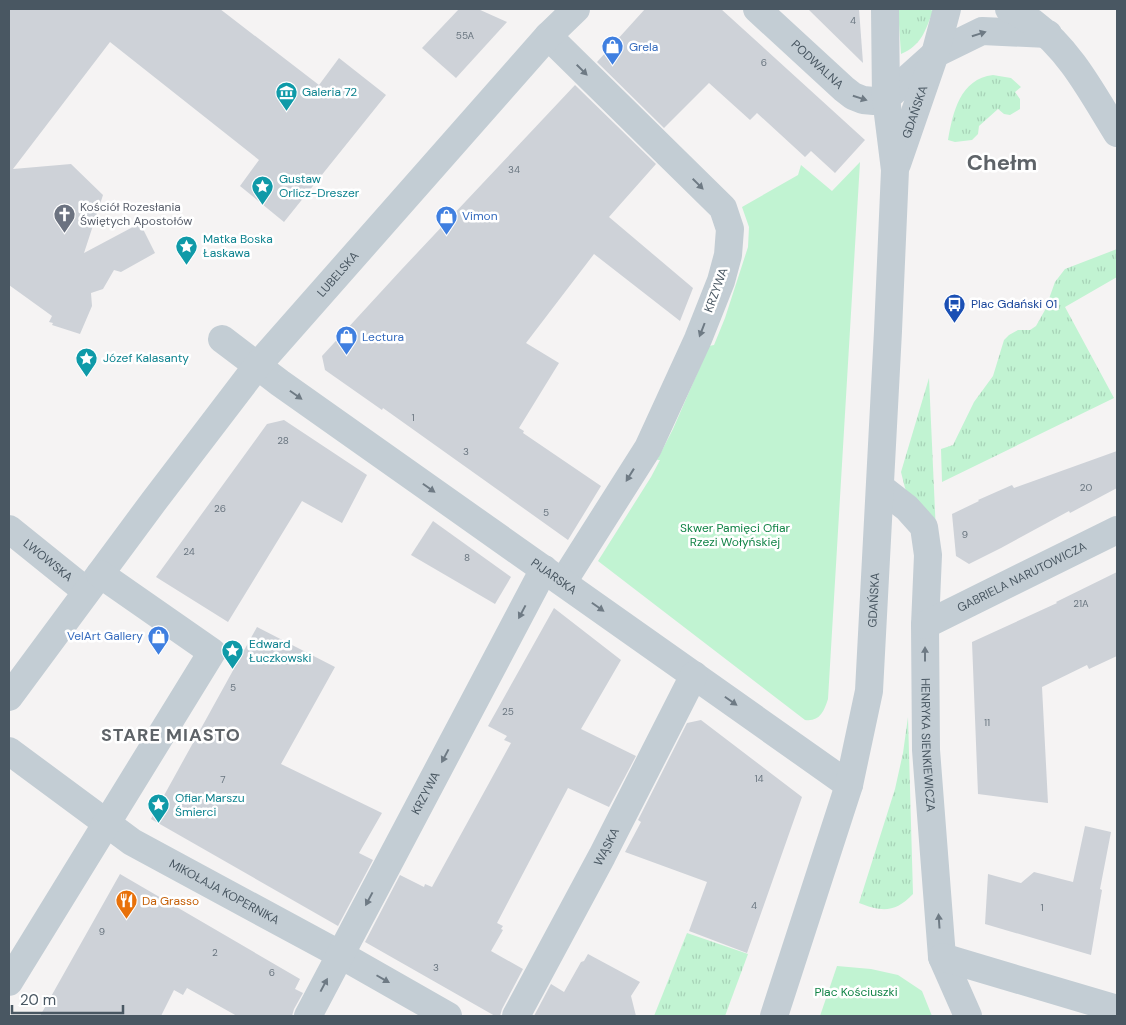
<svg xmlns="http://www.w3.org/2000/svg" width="1126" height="1025" viewBox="0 0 1126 1025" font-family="'DM Sans',sans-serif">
	<defs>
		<pattern id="grass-tufts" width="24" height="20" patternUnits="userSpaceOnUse" patternTransform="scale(1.25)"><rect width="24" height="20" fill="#c1f3d2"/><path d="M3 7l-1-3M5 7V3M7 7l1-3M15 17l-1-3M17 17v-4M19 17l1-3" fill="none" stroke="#a7d2b7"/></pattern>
	</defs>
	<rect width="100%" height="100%" fill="#f5f3f3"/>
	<g fill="url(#grass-tufts)">
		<path d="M898,9H929L933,11C925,31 922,45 901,54Z"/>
		<path d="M993,75L1011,78L1021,87L1015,92L1020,99V109L1010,115L1004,114L998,109L979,126L978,134L972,140L955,142L948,140C953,112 960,79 993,75Z"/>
		<polygon points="1117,249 1117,277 1065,307 1114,398 942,482 941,449 953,445 974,402 993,376 1004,340 1009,335 1018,330 1030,330 1036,326 1045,310 1055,282 1065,269"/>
		<polygon points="929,378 936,533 912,502 905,488 901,472"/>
		<path d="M908,717L913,894C895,913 882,912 859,903L895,789L903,753Z"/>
		<polygon points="687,933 748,954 725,1016 654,1016"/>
	</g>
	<g fill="#c1f3d2">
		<path d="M860,162L828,699C824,712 819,722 805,720L598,561L651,477L660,460H657L673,429L709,346L714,345L725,318L748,247L749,227L742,207L798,175L801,165L832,191Z"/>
		<polygon points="837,966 871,969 898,975 922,991 932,1016 820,1016"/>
	</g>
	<g fill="#ced2d8">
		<polygon points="9,9 220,9 319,85 339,58 386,95 284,222 240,186 259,160 110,42 13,169 71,164 103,195 84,253 146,220 142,227 155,253 121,272 114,270 103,289 91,293 92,306 80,334 52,325 53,323 49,322 52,316 9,285"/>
		<polygon points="459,9 478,9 507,22 456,78 422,48"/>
		<polygon points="645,9 721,9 865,140 835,173 811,151 805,157 757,113 750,120 709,83 664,128 597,62"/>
		<polygon points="808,9 859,9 863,63"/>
		<polygon points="575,85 656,164 609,217 693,288 680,321 594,254 526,343 559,363 519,428 524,431 523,433 601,486 568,540 383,408 382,410 325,370 322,356 402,269"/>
		<polygon points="284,420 367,475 342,523 302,501 228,622 156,577 267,424"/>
		<polygon points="1117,451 1117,488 1070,513 1069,511 1001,548 969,564 956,556 952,514 979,501 978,500 1012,485 1014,488"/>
		<polygon points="433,521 511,577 495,604 411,555"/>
		<polygon points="1117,572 1117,656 1089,669 1087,665 1042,687 1048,803 978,794 972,642 1057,603 1056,602"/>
		<polygon points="554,608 621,660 581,729 636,756 609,807 568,788 497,923 503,926 501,929 503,930 491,951 523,969 502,1009 500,1016 495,1016 365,942 400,875 424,887 425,884 432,887 511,743 504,740 507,736 488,726"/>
		<polygon points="257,627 335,667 281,764 382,813 359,853 373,860 338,926 151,819"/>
		<polygon points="701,720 802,797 747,953 689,931 707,882 625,852 641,822 638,820 687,723"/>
		<polygon points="1085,826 1111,832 1100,889 1102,890 1091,955 985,924 988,874 1021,883 1034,872 1073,882"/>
		<polygon points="120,874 300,979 295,989 303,993 294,1009 292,1016 237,1016 187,988 183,995 174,990 161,1016 40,1016"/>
		<polygon points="588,954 640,982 631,996 636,1016 534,1016 551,984 564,992 581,962 584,961"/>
	</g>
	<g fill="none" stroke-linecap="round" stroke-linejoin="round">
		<g stroke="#c3cdd4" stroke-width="28">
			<path id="s1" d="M757,9L844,89L853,96L863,100L874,101L886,98L935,54L982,31L1048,34"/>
			<path d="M1009,9C1018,11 1024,17 1032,22C1071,51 1092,93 1117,133"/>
			<polyline points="548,36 723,208 730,229 728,255 721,281 698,339 648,448 563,582"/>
			<path id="s2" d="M897,164L935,54L947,9"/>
			<path id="s3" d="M222,339L280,383L849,785"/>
			<path id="s4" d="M880,487L907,508L924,527L928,555L925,625L926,750L942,957L968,1016"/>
			<path id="s5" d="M9,529L86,591"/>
			<path id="s6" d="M925,625L1117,530"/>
			<path id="s7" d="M9,697L154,501L257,366L548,36L576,9"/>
			<path id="s8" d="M9,751L132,842L341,955L448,1016"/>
			<polyline points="942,957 1117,1009"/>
			<polyline points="9,982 212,652 100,574"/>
			<path id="s9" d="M308,1016L544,569"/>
			<path id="s10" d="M516,1016L602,856L694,675"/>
			<path id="s11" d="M774,1016L849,785L869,691L888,331L895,170L886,98L885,9"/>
		</g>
	</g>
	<defs><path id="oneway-solid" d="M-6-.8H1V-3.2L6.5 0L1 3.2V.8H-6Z" transform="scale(1.25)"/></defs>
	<g fill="#6e7a84">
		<use href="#oneway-solid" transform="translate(979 34) rotate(-18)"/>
		<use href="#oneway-solid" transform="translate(582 70) rotate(45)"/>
		<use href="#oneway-solid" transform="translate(860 98) rotate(18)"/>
		<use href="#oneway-solid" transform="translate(698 184) rotate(45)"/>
		<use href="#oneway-solid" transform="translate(702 330) rotate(111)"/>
		<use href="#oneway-solid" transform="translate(296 395) rotate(35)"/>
		<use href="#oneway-solid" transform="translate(630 475) rotate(122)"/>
		<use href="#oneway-solid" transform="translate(429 488) rotate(35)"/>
		<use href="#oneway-solid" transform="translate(598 607) rotate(35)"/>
		<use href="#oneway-solid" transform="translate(522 612) rotate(118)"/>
		<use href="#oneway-solid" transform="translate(925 654) rotate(-90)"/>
		<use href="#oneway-solid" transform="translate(731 701) rotate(35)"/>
		<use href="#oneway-solid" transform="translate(445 756) rotate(118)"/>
		<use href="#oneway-solid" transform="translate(369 899) rotate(118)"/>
		<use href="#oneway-solid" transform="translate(939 921) rotate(-94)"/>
		<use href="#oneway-solid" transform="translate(383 979) rotate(30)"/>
		<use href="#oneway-solid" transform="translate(324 985) rotate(-62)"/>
	</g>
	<defs>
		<symbol id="shop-pin" viewBox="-11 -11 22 30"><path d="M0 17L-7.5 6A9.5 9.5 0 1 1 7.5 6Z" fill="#3f7fe0" stroke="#fff"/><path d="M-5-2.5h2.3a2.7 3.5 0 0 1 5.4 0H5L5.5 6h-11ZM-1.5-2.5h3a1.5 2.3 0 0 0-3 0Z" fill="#fff"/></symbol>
		<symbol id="museum-pin" viewBox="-11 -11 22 30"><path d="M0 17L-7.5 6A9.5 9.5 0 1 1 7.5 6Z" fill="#0f9aa8" stroke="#fff"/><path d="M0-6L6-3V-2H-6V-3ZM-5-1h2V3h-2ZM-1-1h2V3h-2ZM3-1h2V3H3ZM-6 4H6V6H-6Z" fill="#fff"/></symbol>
		<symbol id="sight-pin" viewBox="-11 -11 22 30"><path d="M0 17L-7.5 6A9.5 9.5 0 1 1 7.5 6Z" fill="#0f9aa8" stroke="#fff"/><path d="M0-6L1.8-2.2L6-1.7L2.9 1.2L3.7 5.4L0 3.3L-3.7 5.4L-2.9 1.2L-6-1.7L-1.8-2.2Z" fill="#fff"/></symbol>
		<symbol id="church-pin" viewBox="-11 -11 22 30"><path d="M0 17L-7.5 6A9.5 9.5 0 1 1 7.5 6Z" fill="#6b7280" stroke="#fff"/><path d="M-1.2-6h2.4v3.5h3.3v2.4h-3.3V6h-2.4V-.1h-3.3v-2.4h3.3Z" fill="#fff"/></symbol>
		<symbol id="bus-pin" viewBox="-11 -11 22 30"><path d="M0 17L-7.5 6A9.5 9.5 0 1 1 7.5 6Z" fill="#1a4fb4" stroke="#fff"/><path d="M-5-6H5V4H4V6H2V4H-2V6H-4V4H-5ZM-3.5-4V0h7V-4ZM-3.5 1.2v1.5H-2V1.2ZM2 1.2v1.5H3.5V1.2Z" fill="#fff"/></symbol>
		<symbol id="restaurant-pin" viewBox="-11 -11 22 30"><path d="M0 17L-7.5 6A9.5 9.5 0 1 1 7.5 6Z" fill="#e8710a" stroke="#fff"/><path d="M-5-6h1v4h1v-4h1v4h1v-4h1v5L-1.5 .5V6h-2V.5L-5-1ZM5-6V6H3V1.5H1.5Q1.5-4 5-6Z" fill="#fff"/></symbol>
	</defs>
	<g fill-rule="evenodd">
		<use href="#shop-pin" x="600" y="34" width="25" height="34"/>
		<use href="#museum-pin" x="274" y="80" width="25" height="34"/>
		<use href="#sight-pin" x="250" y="174" width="25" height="34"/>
		<use href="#church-pin" x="52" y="202" width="25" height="34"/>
		<use href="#shop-pin" x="434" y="204" width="25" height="34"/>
		<use href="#sight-pin" x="174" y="234" width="25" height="34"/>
		<use href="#bus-pin" x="942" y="292" width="25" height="34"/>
		<use href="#shop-pin" x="334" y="324" width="25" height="34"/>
		<use href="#sight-pin" x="74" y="346" width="25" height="34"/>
		<use href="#shop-pin" x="146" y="624" width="25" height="34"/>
		<use href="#sight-pin" x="220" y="638" width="25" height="34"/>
		<use href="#sight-pin" x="146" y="792" width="25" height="34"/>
		<use href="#restaurant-pin" x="114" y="888" width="25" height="34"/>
	</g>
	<g text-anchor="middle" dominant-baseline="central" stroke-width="5" stroke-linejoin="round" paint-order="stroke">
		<g font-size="10" fill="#6a7680">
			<text x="853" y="20">4</text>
			<text x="465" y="35">55A</text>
			<text x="764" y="62">6</text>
			<text x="514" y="169">34</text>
			<text x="413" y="417">1</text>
			<text x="283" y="440">28</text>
			<text x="466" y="451">3</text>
			<text x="1086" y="487">20</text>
			<text x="220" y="508">26</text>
			<text x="546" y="512">5</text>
			<text x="965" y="534">9</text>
			<text x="189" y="551">24</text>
			<text x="467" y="557">8</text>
			<text x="1081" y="603">21A</text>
			<text x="233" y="687">5</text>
			<text x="508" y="711">25</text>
			<text x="987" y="722">11</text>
			<text x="759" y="778">14</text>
			<text x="223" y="779">7</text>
			<text x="754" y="905">4</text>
			<text x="1042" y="907">1</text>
			<text x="102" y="931">9</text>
			<text x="215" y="952">2</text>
			<text x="436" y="967">3</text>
			<text x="272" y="972">6</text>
		</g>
		<g font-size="12" fill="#366cbe" stroke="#fff" text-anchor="start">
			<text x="629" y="47">Grela</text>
			<text x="462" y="216">Vimon</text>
			<text x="362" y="337">Lectura</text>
			<text x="143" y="636" text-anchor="end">VelArt Gallery</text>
		</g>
		<g font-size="12" fill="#495762" stroke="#fff">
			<text stroke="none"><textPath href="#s1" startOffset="82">PODWALNA</textPath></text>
			<text stroke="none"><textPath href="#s2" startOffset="55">GDAŃSKA</textPath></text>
			<text stroke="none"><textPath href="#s7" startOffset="536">LUBELSKA</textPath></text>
			<text transform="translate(716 290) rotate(-70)">KRZYWA</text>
			<text stroke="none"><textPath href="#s5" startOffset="50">LWOWSKA</textPath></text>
			<text stroke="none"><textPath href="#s3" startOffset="408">PIJARSKA</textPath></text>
			<text stroke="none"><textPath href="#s6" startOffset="108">GABRIELA NARUTOWICZA</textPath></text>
			<text stroke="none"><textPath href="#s11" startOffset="430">GDAŃSKA</textPath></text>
			<text stroke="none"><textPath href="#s4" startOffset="278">HENRYKA SIENKIEWICZA</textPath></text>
			<text stroke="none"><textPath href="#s9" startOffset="252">KRZYWA</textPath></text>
			<text stroke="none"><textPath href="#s10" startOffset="192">WĄSKA</textPath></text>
			<text stroke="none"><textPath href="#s8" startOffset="258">MIKOŁAJA KOPERNIKA</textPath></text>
		</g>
		<g font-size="12" fill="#0d838f" stroke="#fff" text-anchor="start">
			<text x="302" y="92">Galeria 72</text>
			<text x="279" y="179">Gustaw<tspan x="279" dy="14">Orlicz-Dreszer</tspan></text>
			<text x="203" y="239">Matka Boska<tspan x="203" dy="14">Łaskawa</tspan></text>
			<text x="103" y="358">Józef Kalasanty</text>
			<text x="249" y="644">Edward<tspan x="249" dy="14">Łuczkowski</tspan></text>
			<text x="175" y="798">Ofiar Marszu<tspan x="175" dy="14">Śmierci</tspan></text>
		</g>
		<g font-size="12" fill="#5b616d" stroke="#fff" text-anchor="start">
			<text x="80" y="207">Kościół Rozesłania<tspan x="80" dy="14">Świętych Apostołów</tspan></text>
		</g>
		<g font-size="12" fill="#164399" stroke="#fff" text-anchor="start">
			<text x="971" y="304">Plac Gdański 01</text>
		</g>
		<g font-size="12" fill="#128447" stroke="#fff">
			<text x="735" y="528">Skwer Pamięci Ofiar<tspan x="735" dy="14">Rzezi Wołyńskiej</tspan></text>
			<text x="856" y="992">Plac Kościuszki</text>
		</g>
		<g font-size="12" fill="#c56008" stroke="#fff" text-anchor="start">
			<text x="142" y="901">Da Grasso</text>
		</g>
		<g font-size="18" font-weight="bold" letter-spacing="1" fill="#5e6368" stroke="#fff">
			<text x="171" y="735">STARE MIASTO</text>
		</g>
		<g font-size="22" font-weight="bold" fill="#5e6368" stroke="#fff">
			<text x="1002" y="162">Chełm</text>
		</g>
	</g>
	<rect width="1126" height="1025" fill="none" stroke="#495762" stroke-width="20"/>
	<path d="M12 1005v8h111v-8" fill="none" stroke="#495762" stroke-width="2.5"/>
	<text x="20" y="1005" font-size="15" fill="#495762" stroke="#ffffff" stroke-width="4" paint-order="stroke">20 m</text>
</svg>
